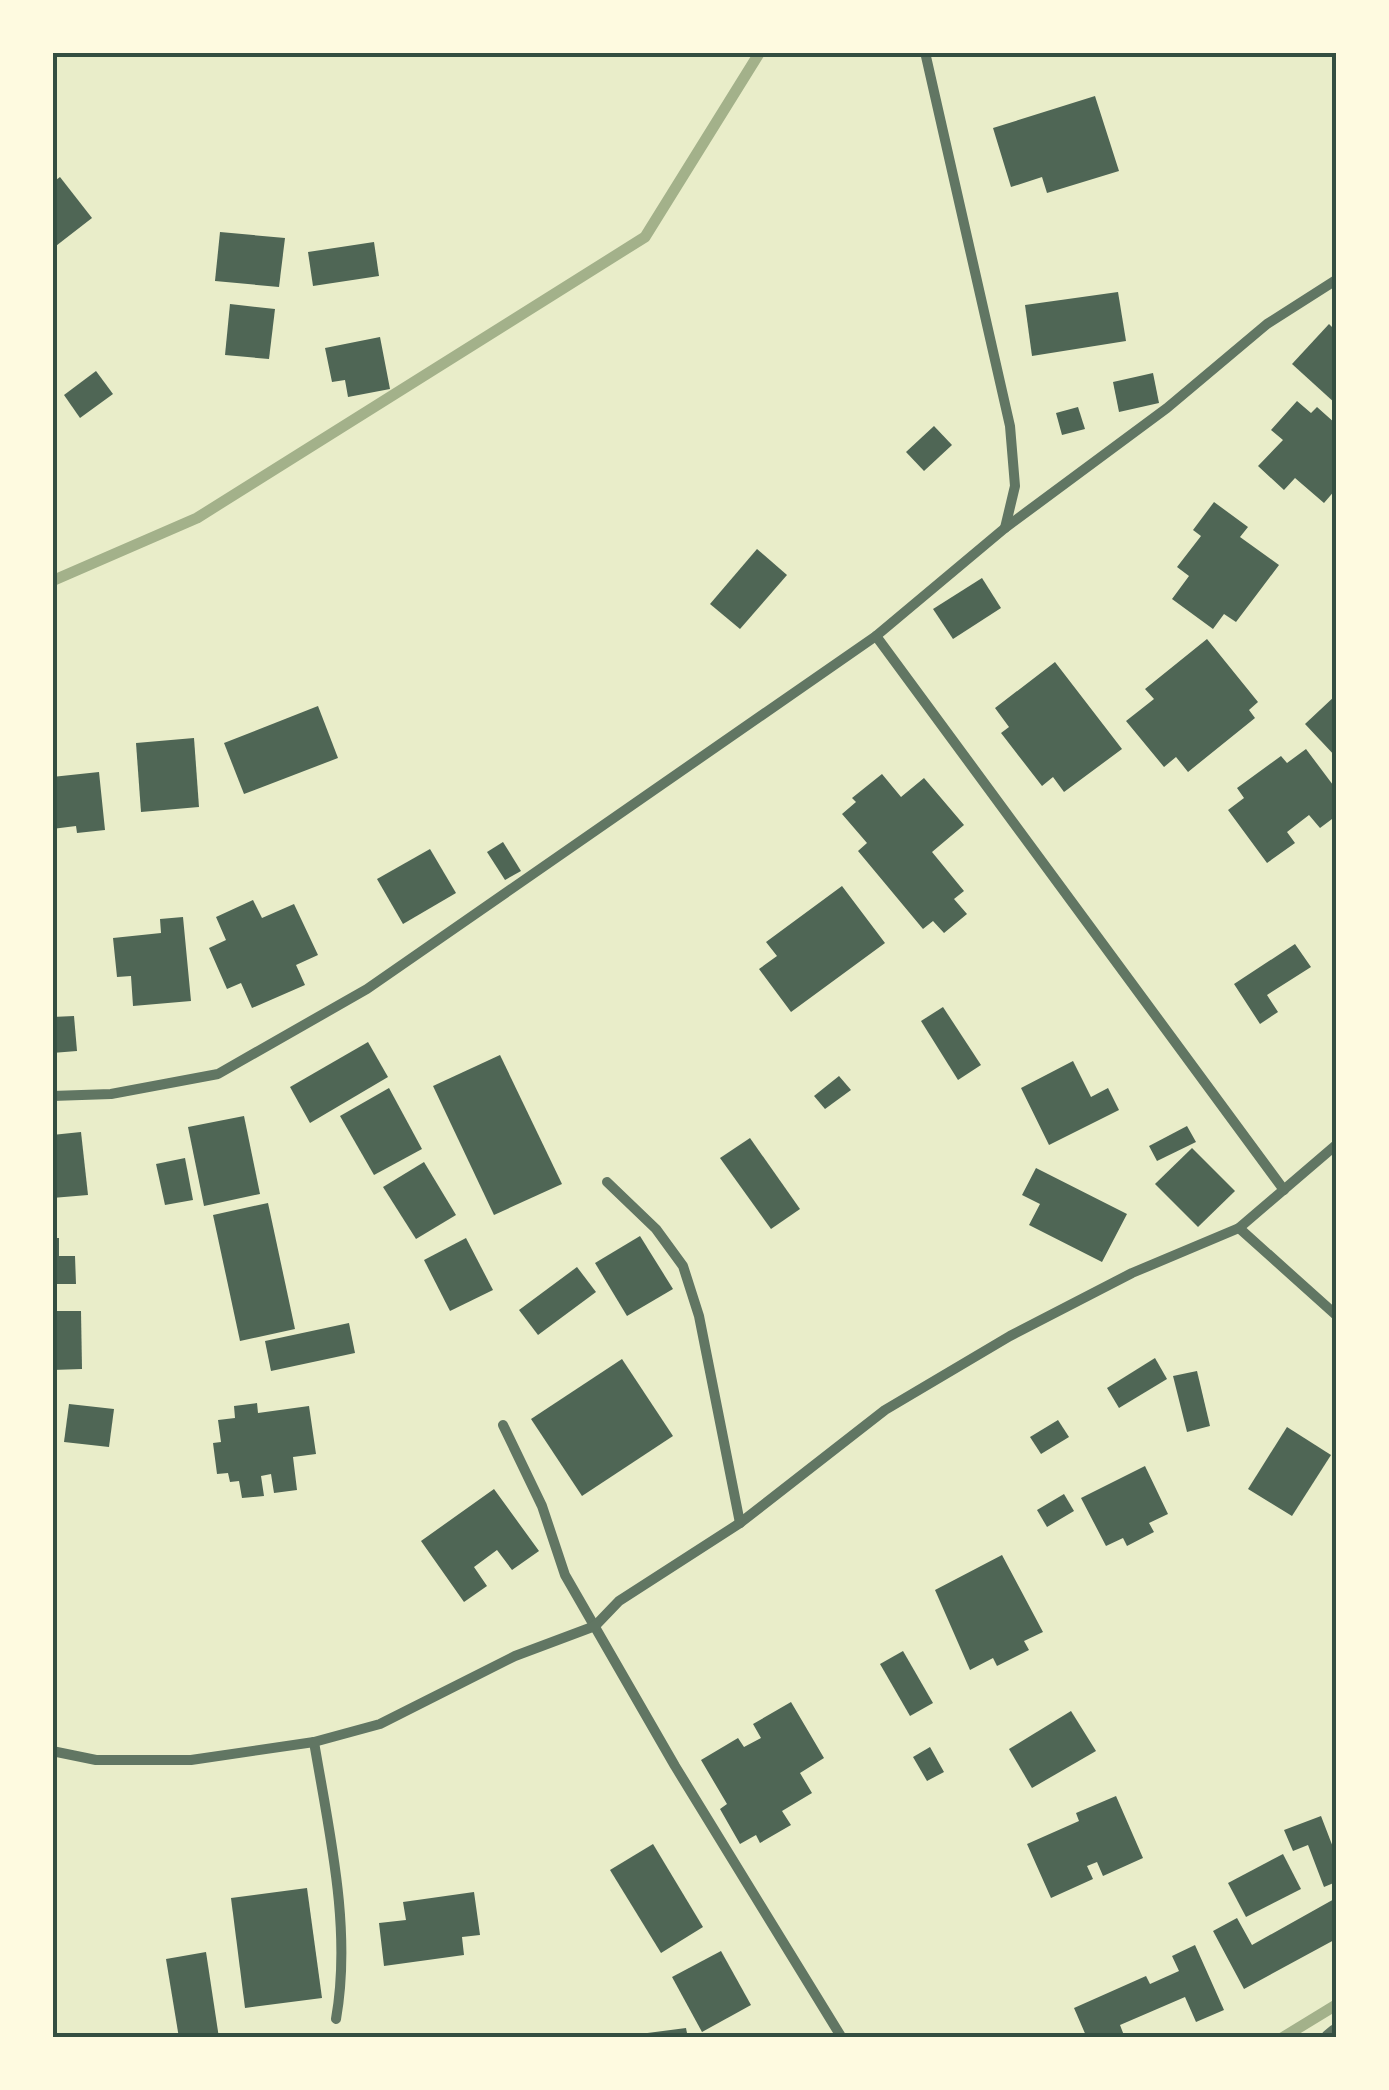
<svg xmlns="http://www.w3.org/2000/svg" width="1389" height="2090" viewBox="0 0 1389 2090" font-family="Cabin,sans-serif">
	<rect width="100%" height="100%" fill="#e9edc9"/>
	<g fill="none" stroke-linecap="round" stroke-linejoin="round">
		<g stroke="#a3b18a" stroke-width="11">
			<polyline points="52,581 197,518 645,237 760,52"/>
			<polyline points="1282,2038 1336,2005"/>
		</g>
	</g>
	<g fill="#4f6655">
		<polygon points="1095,96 1119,171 1047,193 1042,177 1011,187 993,128"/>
		<polygon points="60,177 92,218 52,249 52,183"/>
		<polygon points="220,232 285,238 279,287 215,281"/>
		<polygon points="374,242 379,276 313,286 308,252"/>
		<polygon points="1118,292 1126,341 1032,356 1025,305"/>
		<polygon points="230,304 275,309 269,359 225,355"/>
		<polygon points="1329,324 1336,331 1336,404 1292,364"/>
		<polygon points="380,337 390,389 348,397 345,380 332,382 325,348"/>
		<polygon points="96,371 113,394 80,418 64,395"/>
		<polygon points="1153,373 1159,403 1119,412 1113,382"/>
		<polygon points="1297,401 1311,413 1317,407 1336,424 1336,489 1324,503 1295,478 1284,490 1258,466 1283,440 1271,430"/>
		<polygon points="1078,407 1085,429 1062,435 1056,413"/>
		<polygon points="934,426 952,445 924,471 906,452"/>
		<polygon points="1214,502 1248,527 1240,537 1279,565 1236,622 1224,614 1213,629 1172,599 1189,576 1177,567 1201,536 1193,530"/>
		<polygon points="757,549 787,575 740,629 710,604"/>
		<polygon points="982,578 1001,608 953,639 933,609"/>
		<polygon points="1207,639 1258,702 1249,710 1255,718 1188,772 1176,757 1164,767 1126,721 1154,699 1145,689"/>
		<polygon points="1055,662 1122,749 1064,792 1053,777 1042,786 1001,733 1009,727 995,708"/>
		<polygon points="1336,695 1336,757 1305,724"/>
		<polygon points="318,706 338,758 244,794 224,743"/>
		<polygon points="194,738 199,807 141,812 136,743"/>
		<polygon points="1306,749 1336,789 1336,816 1320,828 1309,815 1287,832 1295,843 1267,863 1228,810 1244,798 1237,788 1281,756 1287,763"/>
		<polygon points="99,772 105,830 77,833 76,826 52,829 52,777"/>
		<polygon points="882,774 901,797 924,778 964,825 932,852 964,891 954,899 967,914 944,933 933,921 923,929 858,851 867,843 842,814 856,802 852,798"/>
		<polygon points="503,842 521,871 505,880 487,852"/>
		<polygon points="430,849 456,893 403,924 377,879"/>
		<polygon points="842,886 885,943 791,1012 759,969 777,956 766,942"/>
		<polygon points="253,900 262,918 294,904 318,955 296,965 305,985 252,1008 241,983 227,989 209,948 226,940 216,917"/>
		<polygon points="183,917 191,1001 133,1006 131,976 117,977 113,938 161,933 160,919"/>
		<polygon points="1295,944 1311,967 1267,995 1278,1012 1260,1024 1234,984"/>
		<polygon points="943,1007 981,1065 958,1080 921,1021"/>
		<polygon points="74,1016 77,1051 52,1053 52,1017"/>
		<polygon points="368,1042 388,1077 310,1123 290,1087"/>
		<polygon points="500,1055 562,1184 494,1215 433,1086"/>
		<polygon points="1073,1061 1091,1097 1108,1088 1119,1110 1049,1145 1021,1088"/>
		<polygon points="839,1076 851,1090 825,1109 814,1096"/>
		<polygon points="389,1088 422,1149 374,1175 340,1116"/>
		<polygon points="244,1116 260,1194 204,1206 188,1127"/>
		<polygon points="1187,1126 1196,1142 1157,1161 1149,1146"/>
		<polygon points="81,1132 88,1195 52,1198 52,1135"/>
		<polygon points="750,1138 800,1209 771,1229 720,1158"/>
		<polygon points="1192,1148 1235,1191 1198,1227 1155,1184"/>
		<polygon points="185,1158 193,1200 165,1205 156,1164"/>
		<polygon points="424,1162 456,1215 416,1239 383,1187"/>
		<polygon points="1036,1168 1127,1214 1102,1262 1029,1225 1040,1204 1022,1195"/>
		<polygon points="268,1203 295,1329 240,1341 213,1215"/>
		<polygon points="640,1236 673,1289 627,1316 595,1263"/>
		<polygon points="52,1238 59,1238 59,1256 75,1256 76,1284 52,1284"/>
		<polygon points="466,1238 493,1290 450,1311 424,1260"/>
		<polygon points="577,1267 596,1292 538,1335 519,1310"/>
		<polygon points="52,1311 81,1311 82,1369 52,1370"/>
		<polygon points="349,1323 355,1353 271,1371 265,1341"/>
		<polygon points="1155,1358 1167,1379 1119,1408 1107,1388"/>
		<polygon points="622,1359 673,1436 582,1496 531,1419"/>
		<polygon points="1197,1371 1210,1426 1187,1432 1173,1376"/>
		<polygon points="257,1403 258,1413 309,1406 316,1454 293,1457 297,1490 274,1493 271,1474 261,1476 264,1496 242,1498 239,1481 230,1482 228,1473 217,1474 213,1443 221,1442 218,1420 235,1418 234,1406"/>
		<polygon points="69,1404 114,1409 109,1447 64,1442"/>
		<polygon points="1058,1420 1069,1437 1041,1454 1030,1437"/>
		<polygon points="1287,1427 1331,1455 1292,1516 1248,1489"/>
		<polygon points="1145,1466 1168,1514 1149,1523 1154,1532 1127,1546 1123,1538 1106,1546 1081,1498"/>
		<polygon points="494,1489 539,1551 512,1570 497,1550 474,1567 487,1586 464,1602 421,1541"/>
		<polygon points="1064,1494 1074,1511 1047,1527 1037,1510"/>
		<polygon points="1002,1555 1043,1632 1024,1641 1029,1650 997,1666 993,1658 970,1670 935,1590"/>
		<polygon points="903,1651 933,1703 910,1716 880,1664"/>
		<polygon points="791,1702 824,1758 800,1773 812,1793 782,1811 791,1825 760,1843 756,1835 740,1844 720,1809 727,1804 701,1760 738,1738 744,1747 761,1738 753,1724"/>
		<polygon points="1071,1711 1096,1751 1032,1788 1009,1749"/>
		<polygon points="930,1747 944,1772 927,1781 913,1757"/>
		<polygon points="1116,1796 1143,1858 1103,1876 1097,1862 1087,1866 1093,1879 1051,1898 1027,1844 1079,1821 1076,1813"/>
		<polygon points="1321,1816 1336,1855 1336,1882 1324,1887 1308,1845 1293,1851 1284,1830"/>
		<polygon points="653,1844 703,1927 661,1953 610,1870"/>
		<polygon points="1283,1854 1301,1889 1246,1917 1228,1883"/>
		<polygon points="307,1888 322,1998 245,2008 231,1898"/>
		<polygon points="474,1892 480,1935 462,1937 464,1955 384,1966 379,1923 406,1920 403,1902"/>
		<polygon points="1336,1898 1336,1939 1244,1989 1213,1931 1237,1918 1252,1945"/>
		<polygon points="1195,1945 1224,2010 1196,2022 1185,1997 1120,2025 1125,2038 1087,2038 1074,2008 1146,1976 1150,1984 1179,1971 1172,1956"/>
		<polygon points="721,1951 751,2005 702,2032 672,1977"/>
		<polygon points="206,1952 219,2038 179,2038 166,1959"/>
		<polygon points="686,2028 688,2038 632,2038 632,2035"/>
	</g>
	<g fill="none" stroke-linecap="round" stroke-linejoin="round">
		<g stroke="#617663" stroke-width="10">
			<polyline points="925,52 1010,426 1015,486 1005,528"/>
			<polyline points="876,636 1284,1190"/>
			<polyline points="52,1096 111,1094 218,1074 367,989 876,636 1005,528 1167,408 1267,324 1336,280"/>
			<polyline points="607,1182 656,1229 683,1266 699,1316 740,1523"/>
			<polyline points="1239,1228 1336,1315"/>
			<polyline points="503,1425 542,1506 565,1575 675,1766 842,2038"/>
			<path d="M314,1742C329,1831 352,1929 336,2019"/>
			<polyline points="52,1751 96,1760 191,1760 314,1742 380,1724 515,1656 595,1626 619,1601 740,1523 885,1410 1010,1336 1132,1273 1239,1228 1336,1145"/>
		</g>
		<polyline stroke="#617663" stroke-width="18" points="1330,2038 1336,2033"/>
	</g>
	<rect width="1389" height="2090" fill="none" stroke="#fefae0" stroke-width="110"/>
	<rect x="55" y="55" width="1279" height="1980" fill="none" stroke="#344e41" stroke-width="4"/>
</svg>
